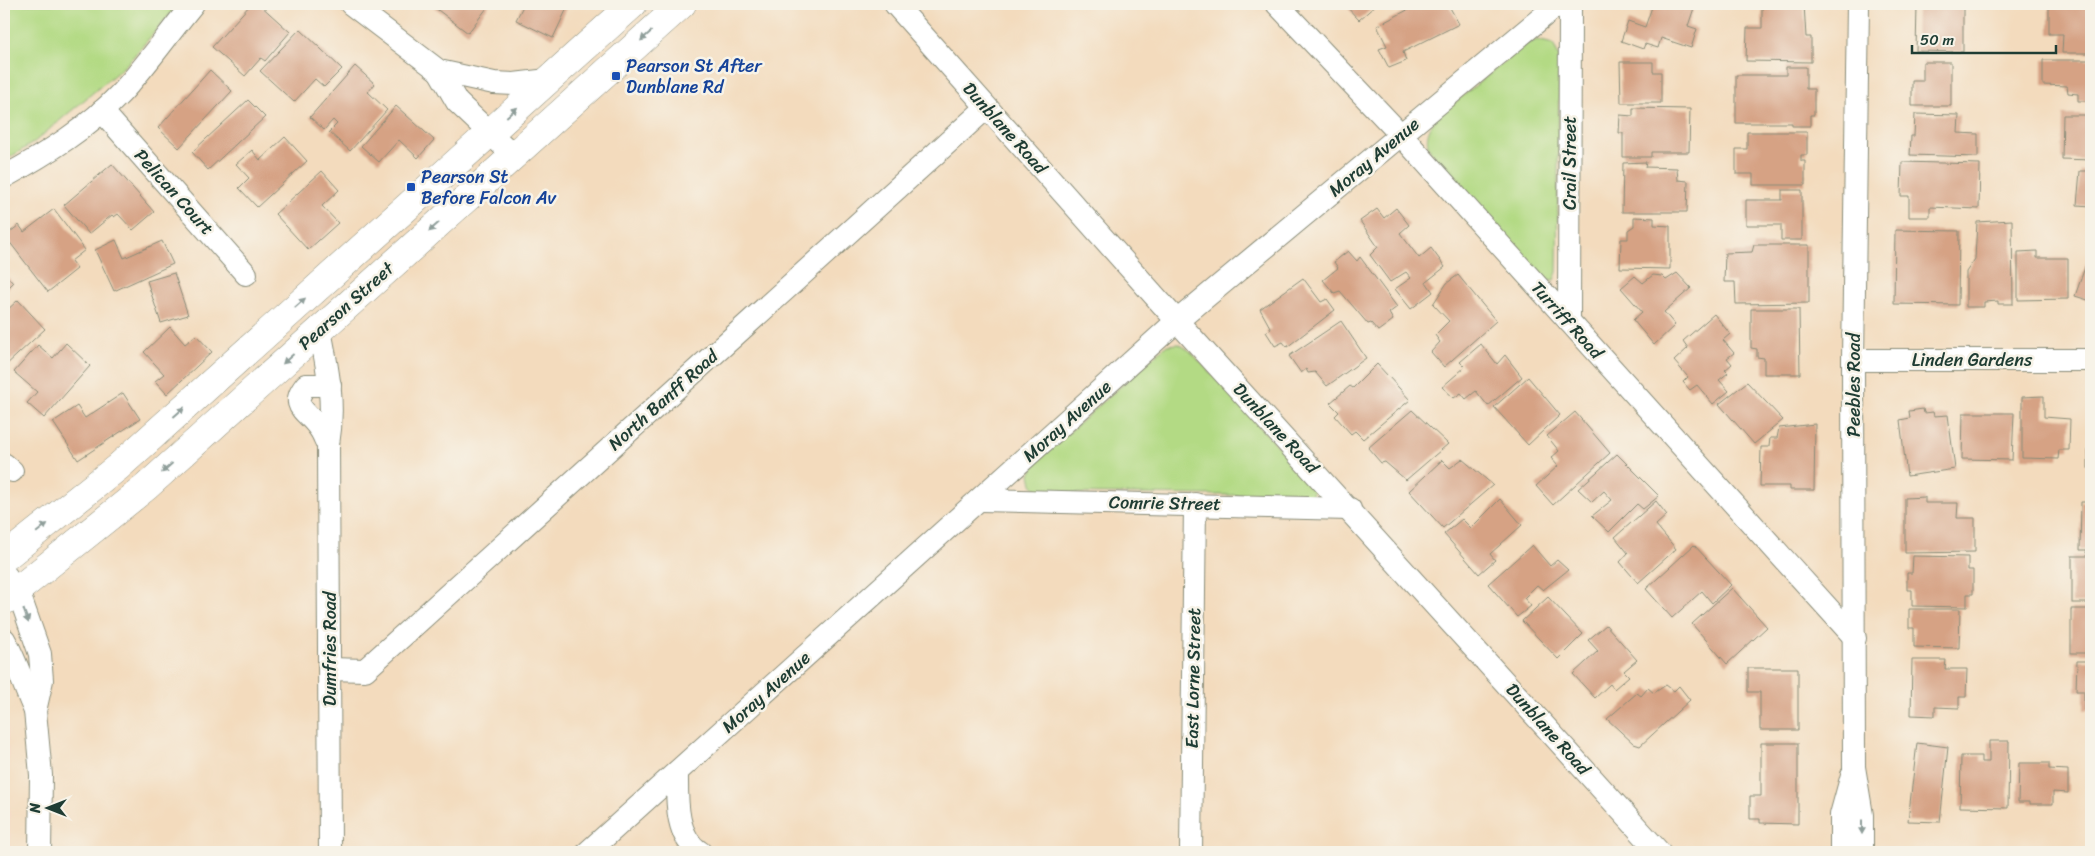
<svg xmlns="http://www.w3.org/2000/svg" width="2095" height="856" viewBox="0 0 2095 856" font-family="Sriracha,sans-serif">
	<rect width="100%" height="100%" fill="#f7f3e8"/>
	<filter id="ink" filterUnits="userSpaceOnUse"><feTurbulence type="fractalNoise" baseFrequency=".02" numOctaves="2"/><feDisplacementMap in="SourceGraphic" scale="10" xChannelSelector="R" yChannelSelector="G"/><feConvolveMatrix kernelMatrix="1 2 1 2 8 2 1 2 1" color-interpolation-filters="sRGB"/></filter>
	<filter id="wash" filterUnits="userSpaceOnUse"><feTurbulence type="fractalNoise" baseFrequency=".0096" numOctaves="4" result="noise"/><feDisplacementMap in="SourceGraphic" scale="20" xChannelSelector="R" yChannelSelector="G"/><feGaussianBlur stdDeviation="1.12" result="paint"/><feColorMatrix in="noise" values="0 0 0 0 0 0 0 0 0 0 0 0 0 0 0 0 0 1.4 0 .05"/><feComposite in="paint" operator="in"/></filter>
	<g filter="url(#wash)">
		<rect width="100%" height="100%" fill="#f3dbbd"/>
		<polygon fill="#f6d1c5" points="4,686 7,695 10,852 4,852"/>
		<g fill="#b3da84" stroke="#698c5c">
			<polygon points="4,4 179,4 126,65 33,143 4,161"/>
			<path d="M1537,40L1553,44L1559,57L1557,272L1554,280L1545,279L1431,152C1424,140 1428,129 1436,118L1526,44Z"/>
			<polygon points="1179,344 1190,351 1314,486 1312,496 1039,493 1032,484 1030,474 1037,461 1167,345"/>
		</g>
		<g id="blocks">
			<g fill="#d6a284">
				<polygon points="251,4 259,4 290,32 265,61 261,58 245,76 212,47"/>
				<polygon points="430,4 490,4 468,33"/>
				<polygon points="524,4 541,4 547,6 548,4 569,4 553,38 516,20"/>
				<polygon points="1344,4 1377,4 1359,20"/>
				<polygon points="1414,4 1448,4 1459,24 1403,52 1406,61 1389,68 1379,49 1387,46 1377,26 1415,6"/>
				<polygon points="1653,4 1695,5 1688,26 1697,29 1691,48 1661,38 1658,48 1645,44 1643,49 1621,41 1628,21 1645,27"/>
				<polygon points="1762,4 1804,4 1806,37 1811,37 1811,62 1746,61 1747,28 1762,28"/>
				<polygon points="1917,5 1963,6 1963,52 1916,51"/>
				<polygon points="2049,6 2091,6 2091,53 2062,53 2063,34 2049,34"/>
				<polygon points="300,29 342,69 324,87 315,79 294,102 260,71"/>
				<polygon points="2043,60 2091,60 2091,101 2078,101 2078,94 2068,93 2067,86 2043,85"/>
				<polygon points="1620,62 1653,62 1653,72 1661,72 1661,103 1621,103"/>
				<polygon points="1923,62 1951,62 1951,106 1912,106 1912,81 1923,81"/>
				<polygon points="355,66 375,84 368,92 387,110 350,151 329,132 337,124 333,120 324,130 310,117"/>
				<polygon points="1786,67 1806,67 1806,89 1814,89 1814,115 1810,115 1810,126 1792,126 1792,123 1736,123 1736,75 1786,75"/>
				<polygon points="210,70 232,91 179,148 158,128"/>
				<polygon points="248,100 265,117 208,170 192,152"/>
				<polygon points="396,106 434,140 418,158 399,140 379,162 361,146"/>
				<polygon points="1633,108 1690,109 1689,152 1651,152 1651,157 1623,157 1623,133 1619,133 1620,115 1633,116"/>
				<polygon points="1915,114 1959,115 1958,133 1978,134 1978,157 1910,155 1911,136 1914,136"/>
				<polygon points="2063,115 2091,115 2091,160 2062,159"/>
				<polygon points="1747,132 1807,132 1807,155 1801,155 1801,161 1805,161 1805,185 1753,185 1753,174 1736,174 1736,149 1747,149"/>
				<polygon points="285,137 307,161 257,207 239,188 249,178 236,164 252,150 260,160"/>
				<polygon points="1646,162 1645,167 1677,168 1678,180 1688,181 1687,212 1622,212 1623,163"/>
				<polygon points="1902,162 1980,164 1979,209 1930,207 1930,217 1909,217 1909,196 1901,196"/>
				<polygon points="112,164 154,212 133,230 118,214 114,217 112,215 89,234 64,205"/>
				<polygon points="322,171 339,190 322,206 338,223 308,250 275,214"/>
				<polygon points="2080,171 2091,171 2091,206 2077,205"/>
				<polygon points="1782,190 1802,190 1802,240 1781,240 1781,225 1746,225 1746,200 1782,200"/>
				<polygon points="1396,208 1409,225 1400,233 1419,258 1431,248 1445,267 1426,282 1433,292 1411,309 1395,289 1411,278 1406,272 1390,282 1370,255 1378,247 1360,221 1377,209 1384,218"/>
				<polygon points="54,209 85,250 71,261 77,269 48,292 5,236 19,225 24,232"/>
				<polygon points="1634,217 1654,218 1654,225 1670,226 1670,269 1620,268 1621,239 1628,239 1628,230 1634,226"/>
				<polygon points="2012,220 2013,304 1998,304 1998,301 1984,302 1984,307 1966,307 1966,272 1975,259 1977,222"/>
				<polygon points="1895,230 1959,231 1958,305 1894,304"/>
				<polygon points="116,240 124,258 162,241 173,264 114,291 95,250"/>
				<polygon points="1754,245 1809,245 1809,303 1736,304 1735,282 1724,282 1725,253 1752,252"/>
				<polygon points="2091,250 2091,301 2075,296"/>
				<polygon points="1348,251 1357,261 1360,257 1397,307 1389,313 1393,320 1378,331 1371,323 1368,324 1340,291 1334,293 1323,280 1338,268 1334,262"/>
				<polygon points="2037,251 2037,258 2068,258 2068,299 2018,300 2018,252"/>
				<polygon points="4,273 13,283 4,292"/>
				<polygon points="174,273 188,315 161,323 147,281"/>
				<polygon points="1677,273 1691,288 1664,312 1675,325 1654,345 1633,320 1642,312 1621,288 1635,276 1643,283 1653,275 1662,276 1666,280"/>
				<polygon points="1458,275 1496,321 1444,367 1431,352 1440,342 1435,335 1449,321 1433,304 1447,283"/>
				<polygon points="1303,278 1321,302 1327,299 1335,310 1287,347 1283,342 1275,346 1266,332 1271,329 1260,309"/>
				<polygon points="18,300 45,329 4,367 4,313"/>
				<polygon points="1751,309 1799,309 1800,374 1764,374 1764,358 1757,357 1757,349 1751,348"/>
				<polygon points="1714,314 1730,334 1723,340 1734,353 1727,358 1732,364 1725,370 1728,373 1719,380 1729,391 1713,404 1697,385 1690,390 1683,382 1688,377 1674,361 1688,348 1683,341"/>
				<polygon points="1341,321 1366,358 1327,386 1315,372 1308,373 1306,369 1301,373 1289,356"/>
				<polygon points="170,327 185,344 196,335 212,352 167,394 155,381 164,374 144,352"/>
				<polygon points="66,343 90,366 44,418 27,403 37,392 14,372 38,345 53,358"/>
				<polygon points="1481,344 1497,364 1505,355 1522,377 1488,406 1476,391 1466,399 1461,393 1454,398 1442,387 1465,367 1460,362"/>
				<polygon points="1377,364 1410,400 1363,439 1355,431 1351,434 1335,416 1339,412 1330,403 1350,386 1353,388"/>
				<polygon points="1528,377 1560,415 1528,445 1494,407"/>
				<polygon points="1747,382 1783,420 1754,444 1719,404"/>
				<polygon points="123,393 140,419 78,460 53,422 77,406 85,418"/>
				<polygon points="2044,396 2044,417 2070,419 2069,450 2059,450 2058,459 2022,458 2022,397"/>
				<polygon points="1923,409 1924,413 1933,412 1934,416 1948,415 1955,469 1907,476 1900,420 1910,418 1909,411"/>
				<polygon points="1412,410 1448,444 1406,480 1385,462 1381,463 1368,448"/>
				<polygon points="1575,412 1610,453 1553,505 1536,486 1558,466 1551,458 1559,451 1547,436"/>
				<rect x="2088" y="412" width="3" height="56"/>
				<polygon points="1963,413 2014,413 2012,460 1962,459"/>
				<polygon points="1815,424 1814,490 1790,490 1790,486 1760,486 1761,447 1769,447 1770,438 1777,438 1779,428"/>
				<polygon points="1617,454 1659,496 1643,509 1637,504 1609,532 1592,516 1612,500 1604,491 1592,502 1578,489"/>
				<polygon points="1462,459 1493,485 1443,528 1409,491 1442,460 1450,468"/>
				<polygon points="1925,497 1925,503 1958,503 1957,518 1975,518 1975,552 1905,553 1905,498"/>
				<polygon points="1500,499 1522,525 1490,554 1495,560 1479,574 1444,534 1462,519 1471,528"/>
				<polygon points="1656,501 1667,515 1656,525 1676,549 1638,583 1620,562 1628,553 1615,537"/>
				<polygon points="2081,502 2091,502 2091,553 2086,553 2087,550 2080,550"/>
				<polygon points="1532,545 1550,566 1557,560 1568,570 1543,590 1537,585 1524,598 1531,606 1517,617 1488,584"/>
				<polygon points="1694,545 1731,585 1712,603 1702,591 1672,618 1646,589"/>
				<polygon points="1913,556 1968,557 1968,570 1973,570 1973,594 1967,594 1967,607 1912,606 1912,590 1907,590 1907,573 1912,573"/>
				<rect x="2072" y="556" width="19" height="47"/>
				<polygon points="1732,588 1767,627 1727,664 1692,624"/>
				<polygon points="1548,597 1583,634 1558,659 1522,621"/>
				<polygon points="1909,609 1960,609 1959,648 1914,647 1914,628 1909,628"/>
				<rect x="2071" y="609" width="20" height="44"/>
				<polygon points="1606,625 1637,660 1624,671 1629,676 1614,689 1610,684 1595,698 1573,674 1598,651 1588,640"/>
				<polygon points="1912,660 1946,660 1945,669 1967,669 1966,697 1959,697 1959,708 1935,707 1935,716 1911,715"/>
				<polygon points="2077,661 2091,661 2091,710 2084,710 2084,691 2076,691"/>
				<polygon points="1748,668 1798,668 1798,730 1760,730 1760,692 1748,692"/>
				<polygon points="1666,685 1674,691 1679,686 1690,700 1640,746 1634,744 1607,719 1637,693 1641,696 1648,688 1654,693"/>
				<polygon points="1989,741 2009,741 2008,808 1960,807 1961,756 1981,756 1981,762 1989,762"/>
				<polygon points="1761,743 1798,743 1798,824 1760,823 1760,819 1750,819 1750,796 1761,796"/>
				<polygon points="1917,743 1948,747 1940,822 1908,821"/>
				<polygon points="2019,763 2049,763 2049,769 2068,770 2068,793 2053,792 2053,804 2030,804 2030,802 2018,802"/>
			</g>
		</g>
	</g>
	<g filter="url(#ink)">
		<use href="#blocks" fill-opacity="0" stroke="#898c78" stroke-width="1"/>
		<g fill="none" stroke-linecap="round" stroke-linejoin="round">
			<defs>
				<g id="minor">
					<polyline points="351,4 439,71 494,83 514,84 548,80"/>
					<polyline points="895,4 1177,321 1659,852"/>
					<polyline points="1277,4 1401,135 1855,638"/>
					<polyline points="1858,4 1853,360 1854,767 1862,815 1862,852"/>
					<polyline points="439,71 457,102 513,155"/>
					<polyline points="102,111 246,274"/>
					<path d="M4,177C46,154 88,128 121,93C147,65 169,33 193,4"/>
					<polyline points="1569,321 1570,4"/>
					<path d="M320,330C328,371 335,403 328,445L330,852"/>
					<polyline points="1853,360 2091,360"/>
					<path d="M328,445C325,440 323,433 319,428C308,411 288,407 306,385H330"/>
					<polyline points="4,464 12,471"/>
					<polyline points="981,500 1350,509"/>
					<polyline points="4,573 18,591 40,654 42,680 35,711 41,775 40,852"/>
					<path d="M4,639C17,662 24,687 35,711"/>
					<polyline points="330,669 365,670 986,108"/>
					<path d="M677,772C677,798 675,837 700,852"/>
					<polyline points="588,852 1177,321 1558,4"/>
					<polyline points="1191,852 1195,504"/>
					<polyline points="1841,852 1841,815 1852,775"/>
				</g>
				<g id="primary">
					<polyline points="4,558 118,467 633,4"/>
					<polyline points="4,601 146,487 682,4"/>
				</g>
			</defs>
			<use href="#minor" stroke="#898c78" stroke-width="24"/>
			<use href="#primary" stroke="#898c78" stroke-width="29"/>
			<use href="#minor" stroke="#fff" stroke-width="22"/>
			<use href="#primary" stroke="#fff" stroke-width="28"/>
		</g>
		<defs><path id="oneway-solid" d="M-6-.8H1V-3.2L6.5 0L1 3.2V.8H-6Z" transform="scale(1.25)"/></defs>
		<g fill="#8f9e9a">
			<use href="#oneway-solid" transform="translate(646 36) rotate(138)"/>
			<use href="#oneway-solid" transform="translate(512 112) rotate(-41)"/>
			<use href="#oneway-solid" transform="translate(434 227) rotate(138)"/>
			<use href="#oneway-solid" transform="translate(300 303) rotate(-42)"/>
			<use href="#oneway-solid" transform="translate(288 359) rotate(138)"/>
			<use href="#oneway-solid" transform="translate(179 412) rotate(-42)"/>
			<use href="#oneway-solid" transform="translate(167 468) rotate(138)"/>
			<use href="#oneway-solid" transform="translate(42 528) rotate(-39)"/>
			<use href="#oneway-solid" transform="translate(26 616) rotate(70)"/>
			<use href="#oneway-solid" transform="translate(1862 827) rotate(90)"/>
		</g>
	</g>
	<g fill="#1a4fb4" stroke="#f7f3e8" stroke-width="2">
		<rect x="611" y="71" width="10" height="10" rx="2.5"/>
		<rect x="406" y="182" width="10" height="10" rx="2.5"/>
	</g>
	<g text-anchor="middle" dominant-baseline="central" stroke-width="5" stroke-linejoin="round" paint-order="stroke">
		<g font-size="18" fill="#164399" stroke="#f7f3e8" text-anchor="start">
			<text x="626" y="66">Pearson St After<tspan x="626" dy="21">Dunblane Rd</tspan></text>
			<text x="421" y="177">Pearson St<tspan x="421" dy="21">Before Falcon Av</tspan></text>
		</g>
		<g font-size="18" fill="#1f3d34" stroke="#f7f3e8">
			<text transform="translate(1005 128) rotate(48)">Dunblane Road</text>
			<text transform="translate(1374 157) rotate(-40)">Moray Avenue</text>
			<text transform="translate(1570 163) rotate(-90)">Crail Street</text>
			<text transform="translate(174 192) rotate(48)">Pelican Court</text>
			<text transform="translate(346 306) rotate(-42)">Pearson Street</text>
			<text transform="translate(1567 320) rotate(48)">Turriff Road</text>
			<text x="1972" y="360">Linden Gardens</text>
			<text transform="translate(1854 385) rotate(-90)">Peebles Road</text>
			<text transform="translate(663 400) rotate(-42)">North Banff Road</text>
			<text transform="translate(1067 421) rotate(-42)">Moray Avenue</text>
			<text transform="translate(1276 428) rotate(47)">Dunblane Road</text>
			<text transform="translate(1165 503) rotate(1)">Comrie Street</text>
			<text transform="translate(330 649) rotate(-90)">Dumfries Road</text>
			<text transform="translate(1193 678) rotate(-89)">East Lorne Street</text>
			<text transform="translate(766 692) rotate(-42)">Moray Avenue</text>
			<text transform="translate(1548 729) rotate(48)">Dunblane Road</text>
		</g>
	</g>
	<rect width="2095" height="856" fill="none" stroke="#f7f3e8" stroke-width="20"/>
	<g transform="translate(48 808) rotate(270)" stroke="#f7f3e8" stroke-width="4" paint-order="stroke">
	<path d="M0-4L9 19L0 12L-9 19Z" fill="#1f3d34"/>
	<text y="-8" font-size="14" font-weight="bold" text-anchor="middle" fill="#1f3d34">N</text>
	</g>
	<path d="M1912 45v8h144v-8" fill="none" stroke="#1f3d34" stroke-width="2.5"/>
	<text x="1920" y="45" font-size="15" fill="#1f3d34" stroke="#f7f3e8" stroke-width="4" paint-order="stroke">50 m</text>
</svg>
